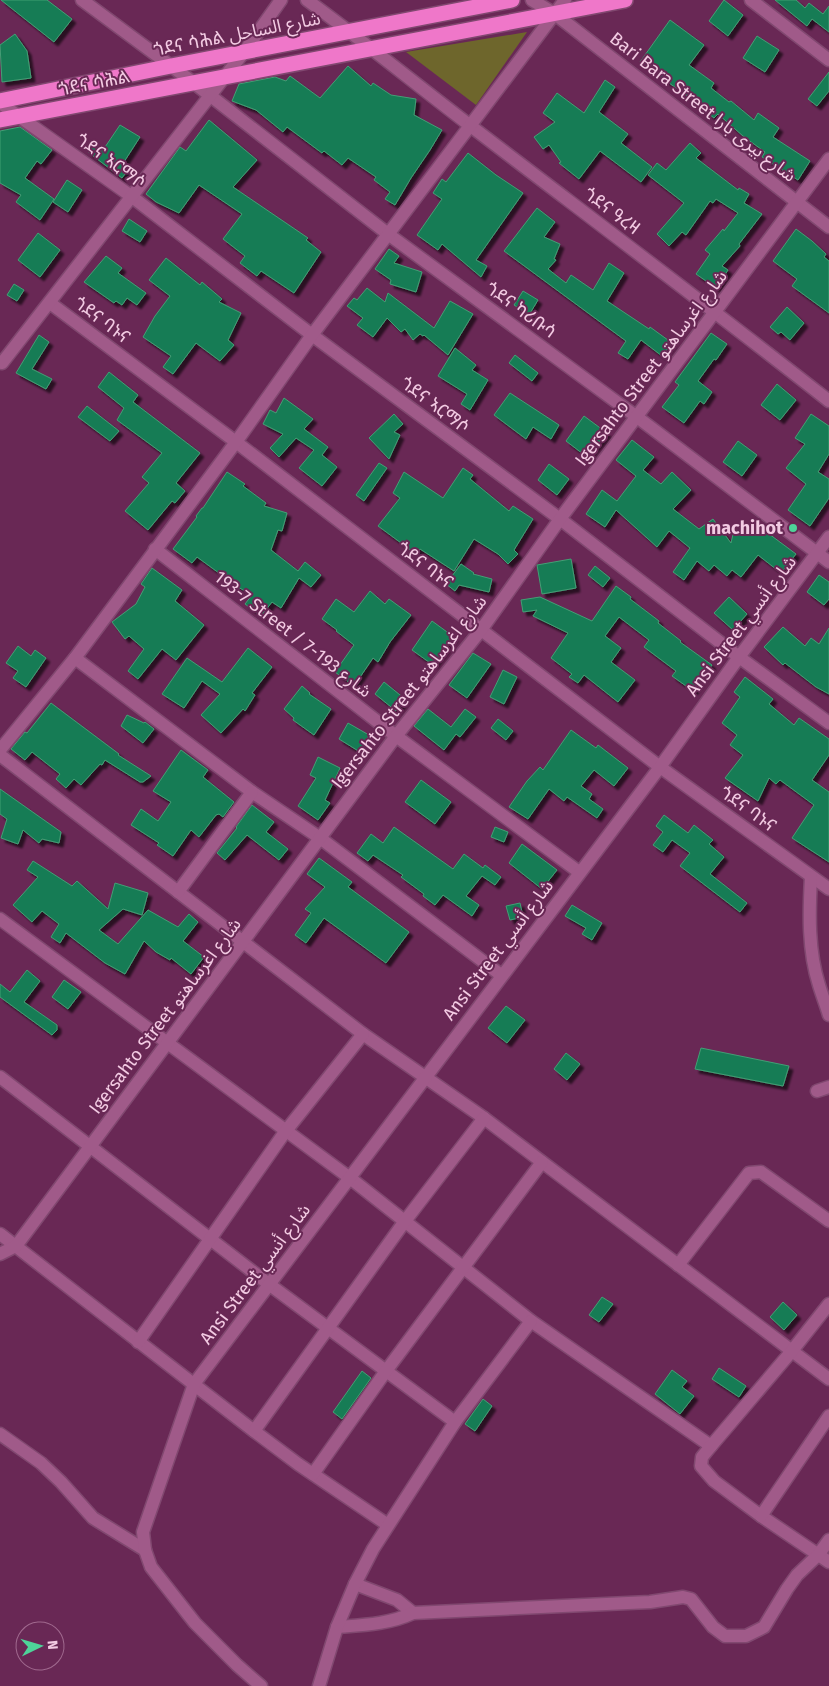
<svg xmlns="http://www.w3.org/2000/svg" width="829" height="1686" viewBox="0 0 829 1686" font-family="'Fira Sans','Noto Sans Arabic','Noto Sans Ethiopic',sans-serif">
	<defs>
		<filter id="shadow"><feDropShadow dx="4" dy="4" stdDeviation="1" flood-color="#0009"/></filter>
	</defs>
	<rect width="100%" height="100%" fill="#692855"/>
	<polygon fill="#6e662c" points="527,32 476,105 406,52"/>
	<g fill="#167c54" stroke="#439f75" filter="url(#shadow)">
		<polygon points="1,0 47,0 72,19 54,42"/>
		<polygon points="724,0 743,15 728,36 709,21"/>
		<polygon points="775,0 796,0 805,8 809,3 823,14 829,6 829,32 812,19 807,26"/>
		<polygon points="670,20 704,45 689,65 714,83 711,88 729,102 731,101 754,120 758,113 779,128 773,137 810,161 798,180 762,157 765,152 743,136 718,114 714,118 700,107 701,106 640,62"/>
		<polygon points="15,34 27,51 31,78 2,82 0,45"/>
		<polygon points="757,36 779,50 765,72 743,58"/>
		<polygon points="348,66 371,86 373,83 391,95 416,99 414,115 442,130 430,150 411,178 395,205 385,199 390,192 374,180 376,177 348,158 342,165 324,151 322,153 287,127 283,132 256,110 232,101 239,84 275,77 286,81 290,76 320,98"/>
		<polygon points="829,72 829,91 817,106 808,99"/>
		<polygon points="605,80 615,87 599,112 628,134 621,143 652,167 641,182 600,151 579,179 559,163 561,162 549,145 543,149 534,137 555,122 543,113 557,93 584,113"/>
		<polygon points="209,120 257,160 233,187 308,238 306,240 321,252 294,293 261,271 257,276 240,263 245,256 223,239 242,214 199,185 179,213 156,202 146,194 180,147 186,151"/>
		<polygon points="120,125 140,137 122,165 128,170 122,178 88,152 95,144 103,150"/>
		<polygon points="20,127 52,150 41,164 37,161 25,178 54,199 40,220 16,202 21,195 0,183 0,131"/>
		<polygon points="690,143 701,153 696,158 738,190 739,188 749,194 744,203 762,214 739,244 740,246 722,266 728,270 716,288 696,274 710,254 705,250 723,229 724,231 738,213 716,199 713,203 710,201 686,235 682,232 669,246 657,234 684,203 648,175 657,163 666,170"/>
		<polygon points="468,153 496,175 523,193 476,260 487,266 481,277 442,244 438,250 417,235 442,199 433,193 442,179 446,182"/>
		<polygon points="67,180 82,190 68,212 53,202"/>
		<polygon points="537,208 555,222 544,237 560,244 554,259 556,260 548,269 566,283 571,275 593,290 609,263 624,273 607,301 649,329 650,327 672,343 662,356 641,340 628,359 618,353 626,341 504,251"/>
		<polygon points="129,219 147,231 140,242 122,231"/>
		<polygon points="796,229 812,241 826,254 824,257 829,261 829,313 792,286 797,279 773,261"/>
		<polygon points="38,233 60,250 40,277 18,260"/>
		<polygon points="389,249 399,256 394,263 422,272 416,292 390,284 391,280 375,269"/>
		<polygon points="106,256 122,268 118,273 146,293 137,305 127,298 122,305 116,301 114,303 84,282"/>
		<polygon points="166,258 200,285 202,282 222,299 219,302 241,313 228,340 234,345 220,361 196,343 173,374 163,367 171,356 143,337 155,316 170,296 149,280"/>
		<polygon points="14,284 24,290 17,301 7,295"/>
		<polygon points="367,288 385,302 388,293 434,328 450,301 473,314 448,355 424,335 423,336 420,334 413,340 405,329 401,332 387,318 373,337 357,325 363,318 347,306 354,298 357,300"/>
		<polygon points="523,291 538,300 529,315 514,305"/>
		<polygon points="787,307 804,323 790,340 781,332 778,334 770,327"/>
		<polygon points="711,333 727,344 716,360 714,359 698,381 712,392 704,404 700,401 684,423 662,407 679,385 675,382"/>
		<polygon points="39,335 49,342 32,369 52,379 46,389 16,373"/>
		<polygon points="455,348 476,365 472,370 488,380 470,410 461,404 467,394 438,376"/>
		<polygon points="515,355 538,373 532,381 509,363"/>
		<polygon points="109,372 138,395 133,402 200,453 176,483 185,491 175,503 172,501 148,530 125,511 149,483 142,477 162,453 117,420 124,408 98,387"/>
		<polygon points="777,384 796,400 780,420 761,405"/>
		<polygon points="510,393 559,425 551,439 533,427 526,439 494,415"/>
		<polygon points="284,398 313,419 304,429 328,447 322,455 337,467 322,486 299,468 314,450 296,438 279,457 270,448 283,434 263,424 270,410 276,413"/>
		<polygon points="87,406 119,431 110,441 78,417"/>
		<polygon points="394,414 403,424 394,432 400,435 389,459 369,438"/>
		<polygon points="811,414 829,426 829,454 818,472 829,479 829,498 810,526 788,510 806,484 786,468 805,444 795,438"/>
		<polygon points="584,416 607,433 587,457 566,441"/>
		<polygon points="632,440 654,457 643,470 661,484 672,472 691,490 673,509 699,529 713,519 731,543 734,530 742,531 744,523 761,528 796,554 781,573 758,555 741,577 732,570 727,576 714,565 709,571 697,561 684,580 673,572 690,548 669,531 657,547 616,510 605,527 586,514 602,490 617,501 636,476 616,460"/>
		<polygon points="738,441 757,455 742,476 723,462"/>
		<polygon points="379,463 387,468 364,501 356,495"/>
		<polygon points="549,464 569,479 557,495 538,480"/>
		<polygon points="463,468 473,475 470,479 509,511 513,506 533,519 514,550 518,554 508,564 498,554 474,539 454,571 420,549 416,554 378,526 400,498 393,493 404,472 443,498"/>
		<polygon points="227,472 245,484 243,486 266,503 264,506 287,513 282,531 278,530 271,550 298,571 305,562 321,575 311,587 299,578 281,608 272,602 261,616 245,604 252,595 222,578 223,576 197,557 192,563 173,549 197,517 196,516 202,508 203,508"/>
		<polygon points="571,559 576,588 542,594 537,565"/>
		<polygon points="461,564 474,573 473,574 492,579 489,592 459,585 455,591 446,584"/>
		<polygon points="595,566 610,578 603,587 588,575"/>
		<polygon points="152,568 182,590 175,601 204,625 176,660 162,649 138,679 128,671 144,649 129,636 125,639 112,622 136,604 145,587 141,584"/>
		<polygon points="819,575 829,582 829,599 824,605 807,592"/>
		<polygon points="616,586 631,597 630,599 659,621 658,623 681,641 680,642 712,665 693,691 672,676 676,671 644,647 649,640 619,617 605,636 621,648 611,662 635,680 618,702 584,675 578,683 569,677 572,674 551,658 568,633 533,616 537,610 523,612 521,600 540,597 592,621"/>
		<polygon points="370,591 385,604 389,599 411,615 390,642 378,662 373,658 354,686 335,672 354,645 336,631 337,630 322,619 336,599 354,612"/>
		<polygon points="729,597 747,614 733,630 714,613"/>
		<polygon points="432,621 454,637 433,665 412,650"/>
		<polygon points="783,627 805,646 811,638 819,644 829,628 829,694 816,687 785,663 783,665 764,647"/>
		<polygon points="18,646 31,656 35,650 46,658 26,687 13,678 18,671 6,663"/>
		<polygon points="248,648 272,667 252,693 255,695 245,711 243,709 221,733 201,715 220,694 202,681 184,708 162,694 187,658 222,682"/>
		<polygon points="473,653 491,664 467,698 449,685"/>
		<polygon points="503,670 517,677 504,704 490,697"/>
		<polygon points="745,677 773,699 769,704 794,725 799,718 829,739 829,755 812,780 829,792 829,862 792,838 814,805 780,780 776,784 769,778 758,801 725,778 743,755 730,745 737,735 722,723 740,697 734,692"/>
		<polygon points="384,682 405,699 396,711 375,694"/>
		<polygon points="302,686 310,693 309,694 331,709 314,735 293,720 294,718 284,709"/>
		<polygon points="51,703 119,754 118,755 151,776 143,782 140,782 105,760 102,765 100,764 81,785 74,779 66,788 56,779 60,774 32,752 25,760 11,749 25,732 27,733"/>
		<polygon points="428,709 451,727 465,709 476,717 460,737 456,734 444,750 414,726"/>
		<polygon points="127,715 144,723 145,722 154,729 143,743 121,726"/>
		<polygon points="498,719 513,731 506,740 491,728"/>
		<polygon points="348,723 369,735 360,752 339,739"/>
		<polygon points="571,730 596,748 598,745 628,768 614,786 594,770 581,786 592,794 589,799 603,809 597,818 567,797 564,801 549,789 528,819 509,807 527,781 540,767 543,770"/>
		<polygon points="181,750 208,770 203,777 234,802 223,817 219,814 216,815 199,837 191,830 173,856 157,845 159,843 131,825 141,809 158,821 171,802 153,791"/>
		<polygon points="318,757 340,768 325,800 330,803 318,820 298,806 316,778 310,775"/>
		<polygon points="421,780 451,802 435,824 405,802"/>
		<polygon points="0,789 61,832 59,843 42,839 39,843 23,830 18,844 1,838 7,819 0,814"/>
		<polygon points="252,805 274,822 266,832 288,849 279,860 247,835 225,860 217,853 237,828 236,827"/>
		<polygon points="664,815 688,833 694,825 713,840 709,844 724,857 710,874 747,903 740,912 680,866 690,853 672,840 663,852 653,845 663,832 656,826"/>
		<polygon points="394,827 453,869 464,854 483,868 485,865 501,877 495,885 482,876 466,896 479,905 472,916 443,895 435,905 423,896 424,894 401,877 403,875 373,855 368,861 357,853 371,834 383,843"/>
		<polygon points="495,827 508,832 504,842 491,837"/>
		<polygon points="522,844 557,870 542,889 509,863"/>
		<polygon points="319,858 352,882 348,887 409,932 386,963 324,918 306,943 295,935 311,913 305,909 325,887 307,874"/>
		<polygon points="33,861 72,886 77,881 108,909 115,883 148,893 142,915 123,909 99,930 118,944 148,910 178,927 189,914 198,922 183,941 204,957 191,974 171,958 170,960 156,952 144,941 125,974 105,963 66,933 60,943 51,937 59,924 42,911 32,922 13,905 38,877 27,870"/>
		<polygon points="520,903 523,917 510,920 506,906"/>
		<polygon points="572,905 602,923 592,940 582,934 586,928 565,916"/>
		<polygon points="27,970 40,981 24,1002 57,1025 57,1030 52,1035 0,997 0,984 10,992"/>
		<polygon points="64,980 81,992 68,1009 52,997"/>
		<polygon points="506,1006 525,1020 507,1043 488,1028"/>
		<polygon points="701,1048 789,1066 783,1086 695,1069"/>
		<polygon points="566,1053 580,1064 567,1080 554,1069"/>
		<polygon points="602,1297 613,1304 599,1322 589,1315"/>
		<polygon points="783,1302 797,1315 784,1330 770,1317"/>
		<polygon points="719,1368 746,1386 739,1397 712,1379"/>
		<polygon points="672,1370 687,1381 682,1387 694,1396 680,1414 655,1394"/>
		<polygon points="362,1371 371,1378 342,1419 333,1412"/>
		<polygon points="483,1399 492,1406 475,1431 465,1424"/>
	</g>
	<g fill="none" stroke-linecap="round" stroke-linejoin="round">
		<defs>
			<g id="street">
				<polyline points="82,0 194,83 388,234 637,417 829,562"/>
				<path d="M307,0C363,41 417,85 472,127C591,218 711,308 829,401"/>
				<polyline points="751,0 829,60"/>
				<polyline points="555,14 829,227"/>
				<polyline points="0,103 131,196 312,335 560,519 739,657 829,723"/>
				<polyline points="50,303 236,442 660,767 829,889"/>
				<polyline points="2,363 244,52 281,0"/>
				<polyline points="155,549 396,736 579,872"/>
				<polyline points="75,658 252,792 320,838 501,975"/>
				<polyline points="0,750 75,658 236,442 312,335 565,0"/>
				<polyline points="0,755 363,1034 484,1118 829,1379"/>
				<path d="M811,877C809,913 808,951 819,985C822,995 826,1005 829,1015"/>
				<polyline points="178,892 252,792"/>
				<polyline points="0,919 350,1178 531,1321 711,1446"/>
				<polyline points="0,1077 270,1285 455,1422"/>
				<polyline points="817,1091 829,1087"/>
				<polyline points="0,1234 254,1431 298,1464 388,1525"/>
				<polyline points="0,1254 16,1246 396,736 481,630 560,519 829,159"/>
				<polyline points="678,1265 749,1173 761,1172 829,1221"/>
				<polyline points="829,1304 791,1352 711,1446 702,1457 701,1466 714,1481 761,1516 829,1562"/>
				<polyline points="138,1342 285,1132 363,1034"/>
				<polyline points="254,1431 405,1221 484,1118"/>
				<polyline points="0,1434 41,1463 61,1482 93,1518 145,1550"/>
				<polyline points="313,1474 386,1371 542,1162"/>
				<polyline points="761,1516 829,1416"/>
				<polyline points="355,1584 397,1600 413,1613"/>
				<path d="M337,1627C363,1625 390,1624 413,1613L650,1602L683,1597L691,1599L713,1627L725,1636H746L764,1627L787,1589L797,1575L818,1555L829,1540"/>
				<polyline points="261,1686 237,1665 195,1623 151,1567 145,1550 143,1532 194,1384 660,767 739,657 829,537"/>
				<polyline points="319,1686 337,1627 355,1584 373,1549 455,1422 531,1321"/>
			</g>
			<polyline id="secondary" points="532,0 555,14"/>
			<g id="highway">
				<polyline points="0,101 171,66 512,0"/>
				<polyline points="0,120 625,0"/>
			</g>
		</defs>
		<use href="#street" stroke="#814870" stroke-width="15"/>
		<use href="#secondary" stroke="#814870" stroke-width="15"/>
		<use href="#highway" stroke="#814870" stroke-width="18"/>
		<use href="#street" stroke="#a05a89" stroke-width="12"/>
		<use href="#secondary" stroke="#a05a89" stroke-width="12"/>
		<use href="#highway" stroke="#ef77c9" stroke-width="15"/>
	</g>
	<circle fill="#4ed399" stroke="#692855" stroke-width="2" cx="793" cy="528" r="5"/>
	<g text-anchor="middle" dominant-baseline="central" stroke-width="4" stroke-linejoin="round" paint-order="stroke">
		<g font-size="18" fill="#f3cbe3" stroke="#692855">
			<text transform="translate(237 34) rotate(-11)">ጎደና ሳሕል شارع الساحل</text>
			<text transform="translate(94 83) rotate(-11)">ጎደና ሳሕል</text>
			<text transform="translate(703 107) rotate(38)">Bari Bara Street شارع بيرى بارا</text>
			<text transform="translate(111 161) rotate(36)">ጎደና ኣርማሶ</text>
			<text transform="translate(612 211) rotate(37)">ጎደና ዓረዛ</text>
			<text transform="translate(521 310) rotate(36)">ጎደና ካሪቡሳ</text>
			<text transform="translate(102 320) rotate(37)">ጎደና ባኑና</text>
			<text transform="translate(651 368) rotate(-53)">Igersahto Street شارع اغرساهتو</text>
			<text transform="translate(435 405) rotate(37)">ጎደና ኣርማሶ</text>
			<text transform="translate(425 565) rotate(37)">ጎደና ባኑና</text>
			<text transform="translate(741 626) rotate(-53)">Ansi Street شارع أنسي</text>
			<text transform="translate(293 634) rotate(38)">193-7 Street / شارع 193-7</text>
			<text transform="translate(409 692) rotate(-52)">Igersahto Street شارع اغرساهتو</text>
			<text transform="translate(748 809) rotate(36)">ጎደና ባኑና</text>
			<text transform="translate(498 950) rotate(-53)">Ansi Street شارع أنسي</text>
			<text transform="translate(165 1016) rotate(-53)">Igersahto Street شارع اغرساهتو</text>
			<text transform="translate(255 1274) rotate(-53)">Ansi Street شارع أنسي</text>
		</g>
		<g font-size="18" font-weight="bold" fill="#f3cbe3" stroke="#692855" text-anchor="end">
			<text x="783" y="528">machihot</text>
		</g>
	</g>
	<g transform="translate(40 1646) rotate(85)"><circle r="24" fill="#692855" stroke="#a0698e"/>
	<path d="M0-4L9 19L0 12L-9 19Z" fill="#4ed399"/>
	<text y="-8" font-size="14" font-weight="bold" text-anchor="middle" fill="#f3cbe3">N</text>
	</g>
</svg>
